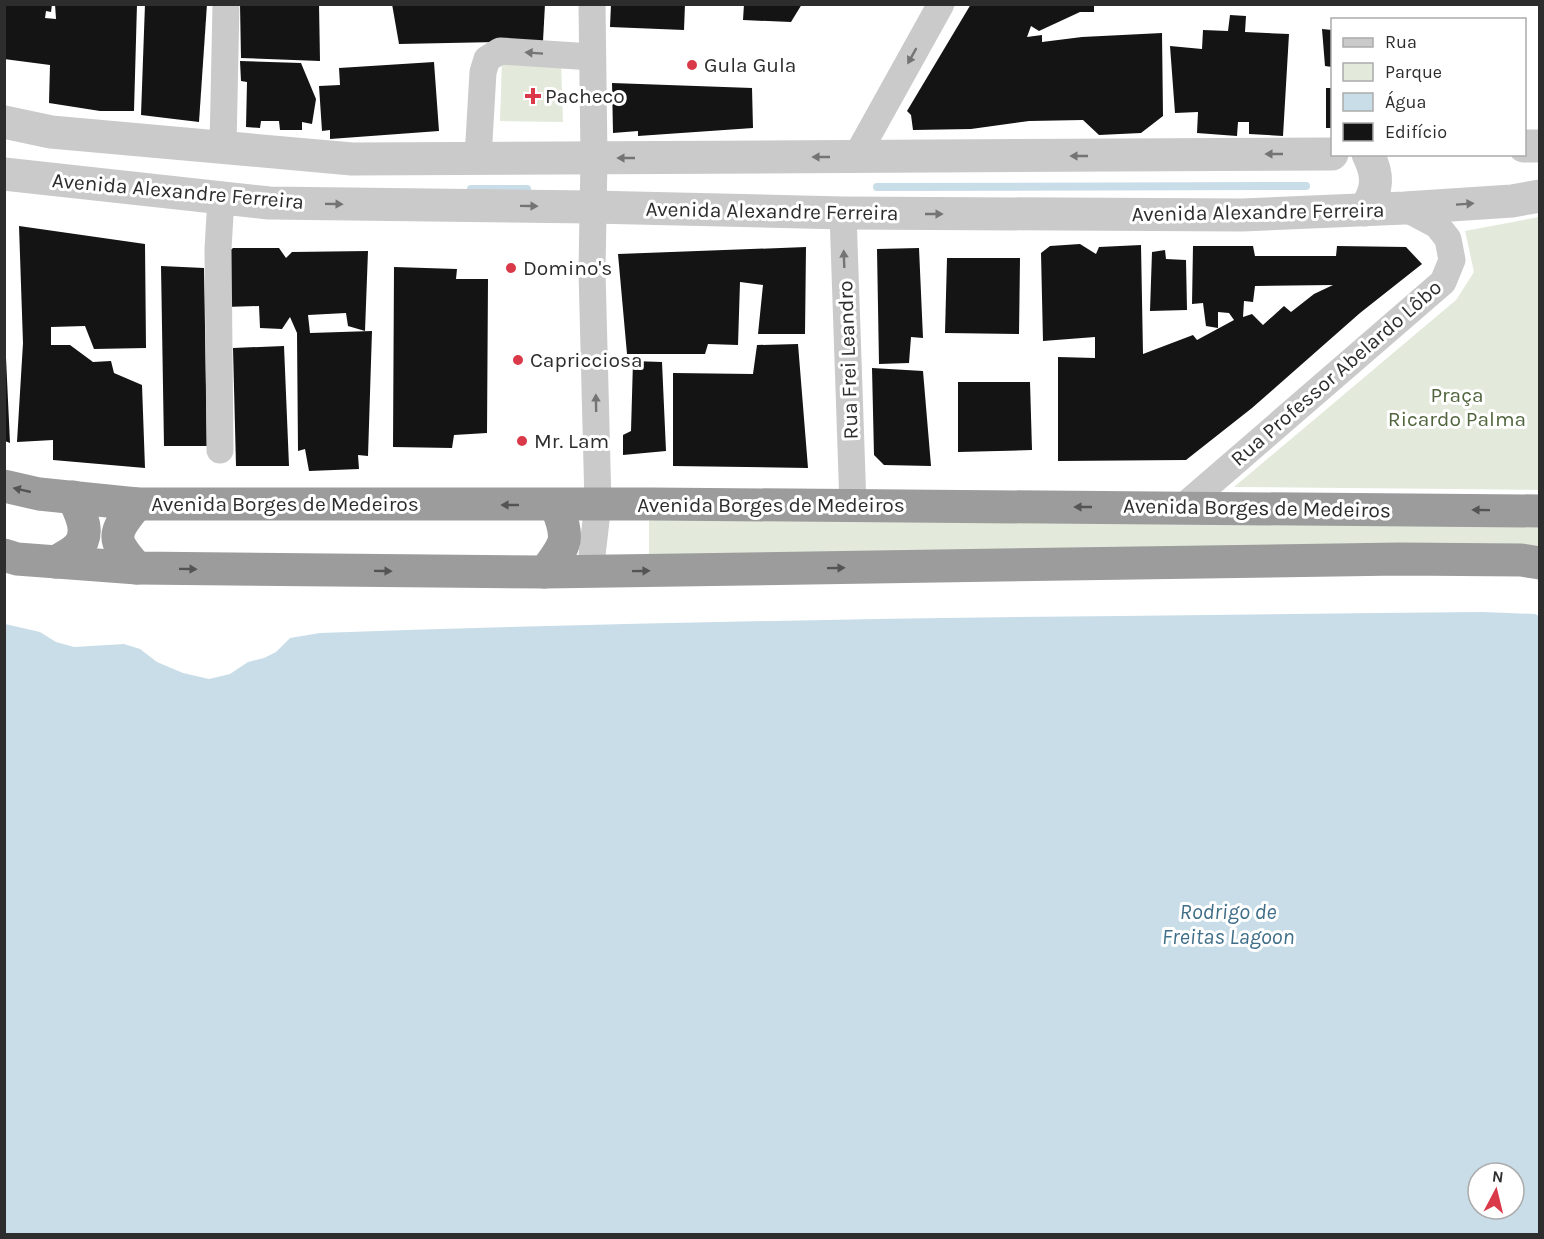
<svg xmlns="http://www.w3.org/2000/svg" width="1544" height="1239" viewBox="0 0 1544 1239" font-family="Karla,sans-serif">
	<rect width="100%" height="100%" fill="#fff"/>
	<g fill="#e3eadb">
		<polygon points="502,58 561,61 563,122 500,121"/>
		<polygon points="1539,217 1539,490 1234,487 1456,300 1474,272 1465,231"/>
		<polygon points="649,520 1539,523 1540,552 649,561"/>
	</g>
	<path fill="#c8dde8" fill-rule="evenodd" d="M1483,612L1535,614L1539,616V1234H5V624L40,632L56,642L74,647L124,644L140,649L157,662L183,673L209,679L230,674L248,662L264,658L276,652L290,638L320,633C708,619 1096,616 1483,612ZM1478,1173H1514V1209H1478Z"/>
	<g fill="none" stroke-linecap="round" stroke-linejoin="round">
		<g stroke="#c8dde8" stroke-width="8">
			<polyline points="877,187 1306,186"/>
			<polyline points="471,189 527,189"/>
		</g>
	</g>
	<g fill="#141414" fill-rule="evenodd">
		<polygon points="4,4 52,4 51,12 46,11 45,18 56,19 55,4 137,4 134,111 100,111 49,103 50,65 4,59"/>
		<polygon points="145,4 207,4 199,122 141,115"/>
		<polygon points="240,4 319,4 320,61 241,58"/>
		<polygon points="392,4 545,4 543,41 399,44"/>
		<polygon points="611,4 685,4 684,30 610,27"/>
		<polygon points="744,4 802,4 791,22 743,20"/>
		<polygon points="971,4 1094,4 1094,12 1080,12 1039,31 1031,26 1027,37 1042,35 1042,42 1082,37 1162,33 1163,116 1141,133 1099,135 1083,120 1029,121 971,129 913,130 911,115 907,111"/>
		<polygon points="1230,15 1246,16 1245,32 1289,34 1283,136 1249,134 1249,122 1238,122 1237,136 1197,133 1198,112 1175,113 1170,46 1202,49 1203,30 1228,31"/>
		<polygon points="1322,29 1332,30 1332,67 1325,66"/>
		<polygon points="240,61 301,63 316,99 312,124 302,122 302,130 280,130 279,121 261,121 260,128 246,127 247,82 241,81"/>
		<polygon points="434,62 439,131 330,139 330,130 322,131 319,86 340,85 339,68"/>
		<polygon points="612,83 752,88 753,128 638,136 638,131 613,133"/>
		<rect x="1326" y="88" width="6" height="40"/>
		<polygon points="19,226 145,244 146,348 94,349 85,326 51,327 51,345 70,345 93,362 111,361 114,373 142,385 145,468 53,460 53,440 17,442 23,343"/>
		<path d="M1080,244L1096,254L1099,247L1141,245L1143,354L1193,335L1197,340L1234,320L1229,313L1218,312V328L1206,326L1203,303L1192,304L1193,246H1253L1255,256H1336L1337,246L1406,247L1422,264L1360,313L1252,408L1186,460L1058,461V357L1095,358V337L1043,341L1041,253L1050,246ZM1333,285L1314,294L1291,312L1284,306L1263,325L1252,314L1243,317L1244,301L1253,302L1255,286Z"/>
		<polygon points="806,247 805,334 758,334 763,285 740,282 738,345 708,344 705,354 627,354 618,254"/>
		<polygon points="233,248 279,248 286,258 292,252 368,251 365,331 348,326 346,313 308,315 310,333 372,331 368,456 358,455 359,469 309,471 305,449 298,451 297,333 290,317 282,329 260,328 259,306 225,307 226,254"/>
		<polygon points="919,248 923,338 911,337 909,363 879,364 877,249"/>
		<polygon points="1165,250 1166,259 1186,260 1187,310 1150,311 1152,252"/>
		<polygon points="947,258 1020,258 1019,334 945,333"/>
		<polygon points="161,266 204,268 207,446 164,446"/>
		<polygon points="394,267 457,269 456,279 488,279 487,433 454,435 452,448 393,447"/>
		<polygon points="798,344 808,468 673,466 673,373 753,374 757,345"/>
		<polygon points="284,346 289,466 236,466 233,348"/>
		<polygon points="5,358 6,358 10,443 5,441"/>
		<polygon points="633,361 662,362 666,451 623,455 623,435 631,431"/>
		<polygon points="872,368 923,371 931,466 884,465 874,455"/>
		<polygon points="958,382 1030,382 1032,450 958,452"/>
	</g>
	<g fill="none" stroke-linecap="round" stroke-linejoin="round">
		<g stroke="#cacaca" stroke-width="27">
			<polyline points="223,146 226,4"/>
			<polyline points="856,157 941,4"/>
			<polyline points="478,158 483,72 487,59 500,51 592,57"/>
			<polyline points="843,213 853,506"/>
			<polyline points="220,450 218,249 221,198"/>
			<polyline points="1183,507 1443,282 1452,260 1448,239 1437,225 1405,208"/>
			<polyline points="590,572 598,504 592,271 594,158 592,4"/>
		</g>
		<g stroke="#cacaca" stroke-width="33">
			<polyline points="4,122 51,132 352,159 1332,154"/>
			<polyline points="1524,146 1540,146"/>
			<polyline points="4,174 269,203 592,207 843,213 1242,215 1405,208 1512,201 1540,196"/>
			<path d="M1365,210C1378,189 1379,176 1368,154"/>
		</g>
		<g stroke="#9c9c9c" stroke-width="33">
			<polyline points="4,486 39,494 137,504 652,504 1540,511"/>
			<path d="M137,504C112,534 111,539 137,568"/>
			<polyline points="4,555 17,559 137,568 545,572 1400,559 1521,560 1540,563"/>
			<path d="M56,562C62,558 71,554 77,548C92,534 80,512 73,497"/>
			<path d="M545,572C567,543 570,540 556,505"/>
		</g>
	</g>
	<defs><path id="oneway-solid" d="M-6-.8H1V-3.2L6.5 0L1 3.2V.8H-6Z" transform="scale(1.5)"/></defs>
	<g fill="#747474">
		<use href="#oneway-solid" transform="translate(534 53) rotate(-176)"/>
		<use href="#oneway-solid" transform="translate(912 56) rotate(119)"/>
		<use href="#oneway-solid" transform="translate(1274 154) rotate(180)"/>
		<use href="#oneway-solid" transform="translate(1079 156) rotate(180)"/>
		<use href="#oneway-solid" transform="translate(821 157) rotate(180)"/>
		<use href="#oneway-solid" transform="translate(626 158) rotate(180)"/>
		<use href="#oneway-solid" transform="translate(334 204) rotate(1)"/>
		<use href="#oneway-solid" transform="translate(1465 204) rotate(-4)"/>
		<use href="#oneway-solid" transform="translate(529 206) rotate(1)"/>
		<use href="#oneway-solid" transform="translate(934 214)"/>
		<use href="#oneway-solid" transform="translate(844 259) rotate(-92)"/>
		<use href="#oneway-solid" transform="translate(596 403) rotate(-91)"/>
	</g>
	<g fill="#545454">
		<use href="#oneway-solid" transform="translate(22 490) rotate(-167)"/>
		<use href="#oneway-solid" transform="translate(510 505) rotate(-180)"/>
		<use href="#oneway-solid" transform="translate(1083 507) rotate(-180)"/>
		<use href="#oneway-solid" transform="translate(1481 510) rotate(-179)"/>
		<use href="#oneway-solid" transform="translate(836 568) rotate(-1)"/>
		<use href="#oneway-solid" transform="translate(188 569) rotate(1)"/>
		<use href="#oneway-solid" transform="translate(383 571) rotate(1)"/>
		<use href="#oneway-solid" transform="translate(641 571) rotate(-1)"/>
	</g>
	<g fill="#d93949" stroke="#fff" stroke-width="2">
		<circle cx="692" cy="65" r="6"/>
		<path d="M530 87h6v6h6v6h-6v6h-6v-6h-6v-6h6z"/>
		<circle cx="511" cy="268" r="6"/>
		<circle cx="518" cy="360" r="6"/>
		<circle cx="522" cy="441" r="6"/>
	</g>
	<g text-anchor="middle" dominant-baseline="central" stroke-width="6" stroke-linejoin="round" paint-order="stroke">
		<g font-size="21" fill="#2d2d2d" stroke="#fff" text-anchor="start">
			<text x="704" y="65">Gula Gula</text>
			<text x="545" y="96">Pacheco</text>
			<text x="523" y="268">Domino's</text>
			<text x="530" y="360">Capricciosa</text>
			<text x="534" y="441">Mr. Lam</text>
		</g>
		<g font-size="21" fill="#2d2d2d" stroke="#fff">
			<text transform="translate(178 191) rotate(5)">Avenida Alexandre Ferreira</text>
			<text transform="translate(772 211) rotate(1)">Avenida Alexandre Ferreira</text>
			<text transform="translate(1258 212) rotate(-1)">Avenida Alexandre Ferreira</text>
			<text transform="translate(848 360) rotate(-92)">Rua Frei Leandro</text>
			<text transform="translate(1336 373) rotate(-41)">Rua Professor Abelardo Lôbo</text>
			<text x="285" y="504">Avenida Borges de Medeiros</text>
			<text x="771" y="505">Avenida Borges de Medeiros</text>
			<text transform="translate(1257 508) rotate(1)">Avenida Borges de Medeiros</text>
		</g>
		<g font-size="21" fill="#51653d" stroke="#fff">
			<text x="1457" y="395">Praça<tspan x="1457" dy="24">Ricardo Palma</tspan></text>
		</g>
		<g font-size="22" font-style="italic" fill="#406f89" stroke="#fff">
			<text x="1228" y="912">Rodrigo de<tspan x="1228" dy="25">Freitas Lagoon</tspan></text>
		</g>
	</g>
	<rect width="1544" height="1239" fill="none" stroke="#2d2d2d" stroke-width="12"/>
	<rect x="1331" y="18" width="195" height="138" fill="#ffffff" stroke="#ababab" stroke-width="1.5"/>
	<rect x="1343" y="38" width="30" height="9" fill="#cacaca" stroke="#ababab" stroke-width="1.5"/>
	<text x="1385" y="48" font-size="18" fill="#2d2d2d">Rua</text>
	<rect x="1343" y="63" width="30" height="18" fill="#e3eadb" stroke="#ababab" stroke-width="1.5"/>
	<text x="1385" y="78" font-size="18" fill="#2d2d2d">Parque</text>
	<rect x="1343" y="93" width="30" height="18" fill="#c8dde8" stroke="#ababab" stroke-width="1.5"/>
	<text x="1385" y="108" font-size="18" fill="#2d2d2d">Água</text>
	<rect x="1343" y="123" width="30" height="18" fill="#141414" stroke="#ababab" stroke-width="1.5"/>
	<text x="1385" y="138" font-size="18" fill="#2d2d2d">Edifício</text>
	<g transform="translate(1496 1191) rotate(7)"><circle r="28" fill="#ffffff" stroke="#ababab" stroke-width="1.5"/>
	<path d="M0-4.5L10 22L0 15L-10 22Z" fill="#d93949"/>
	<text y="-9" font-size="16" font-weight="bold" text-anchor="middle" fill="#2d2d2d">N</text>
	</g>
</svg>
